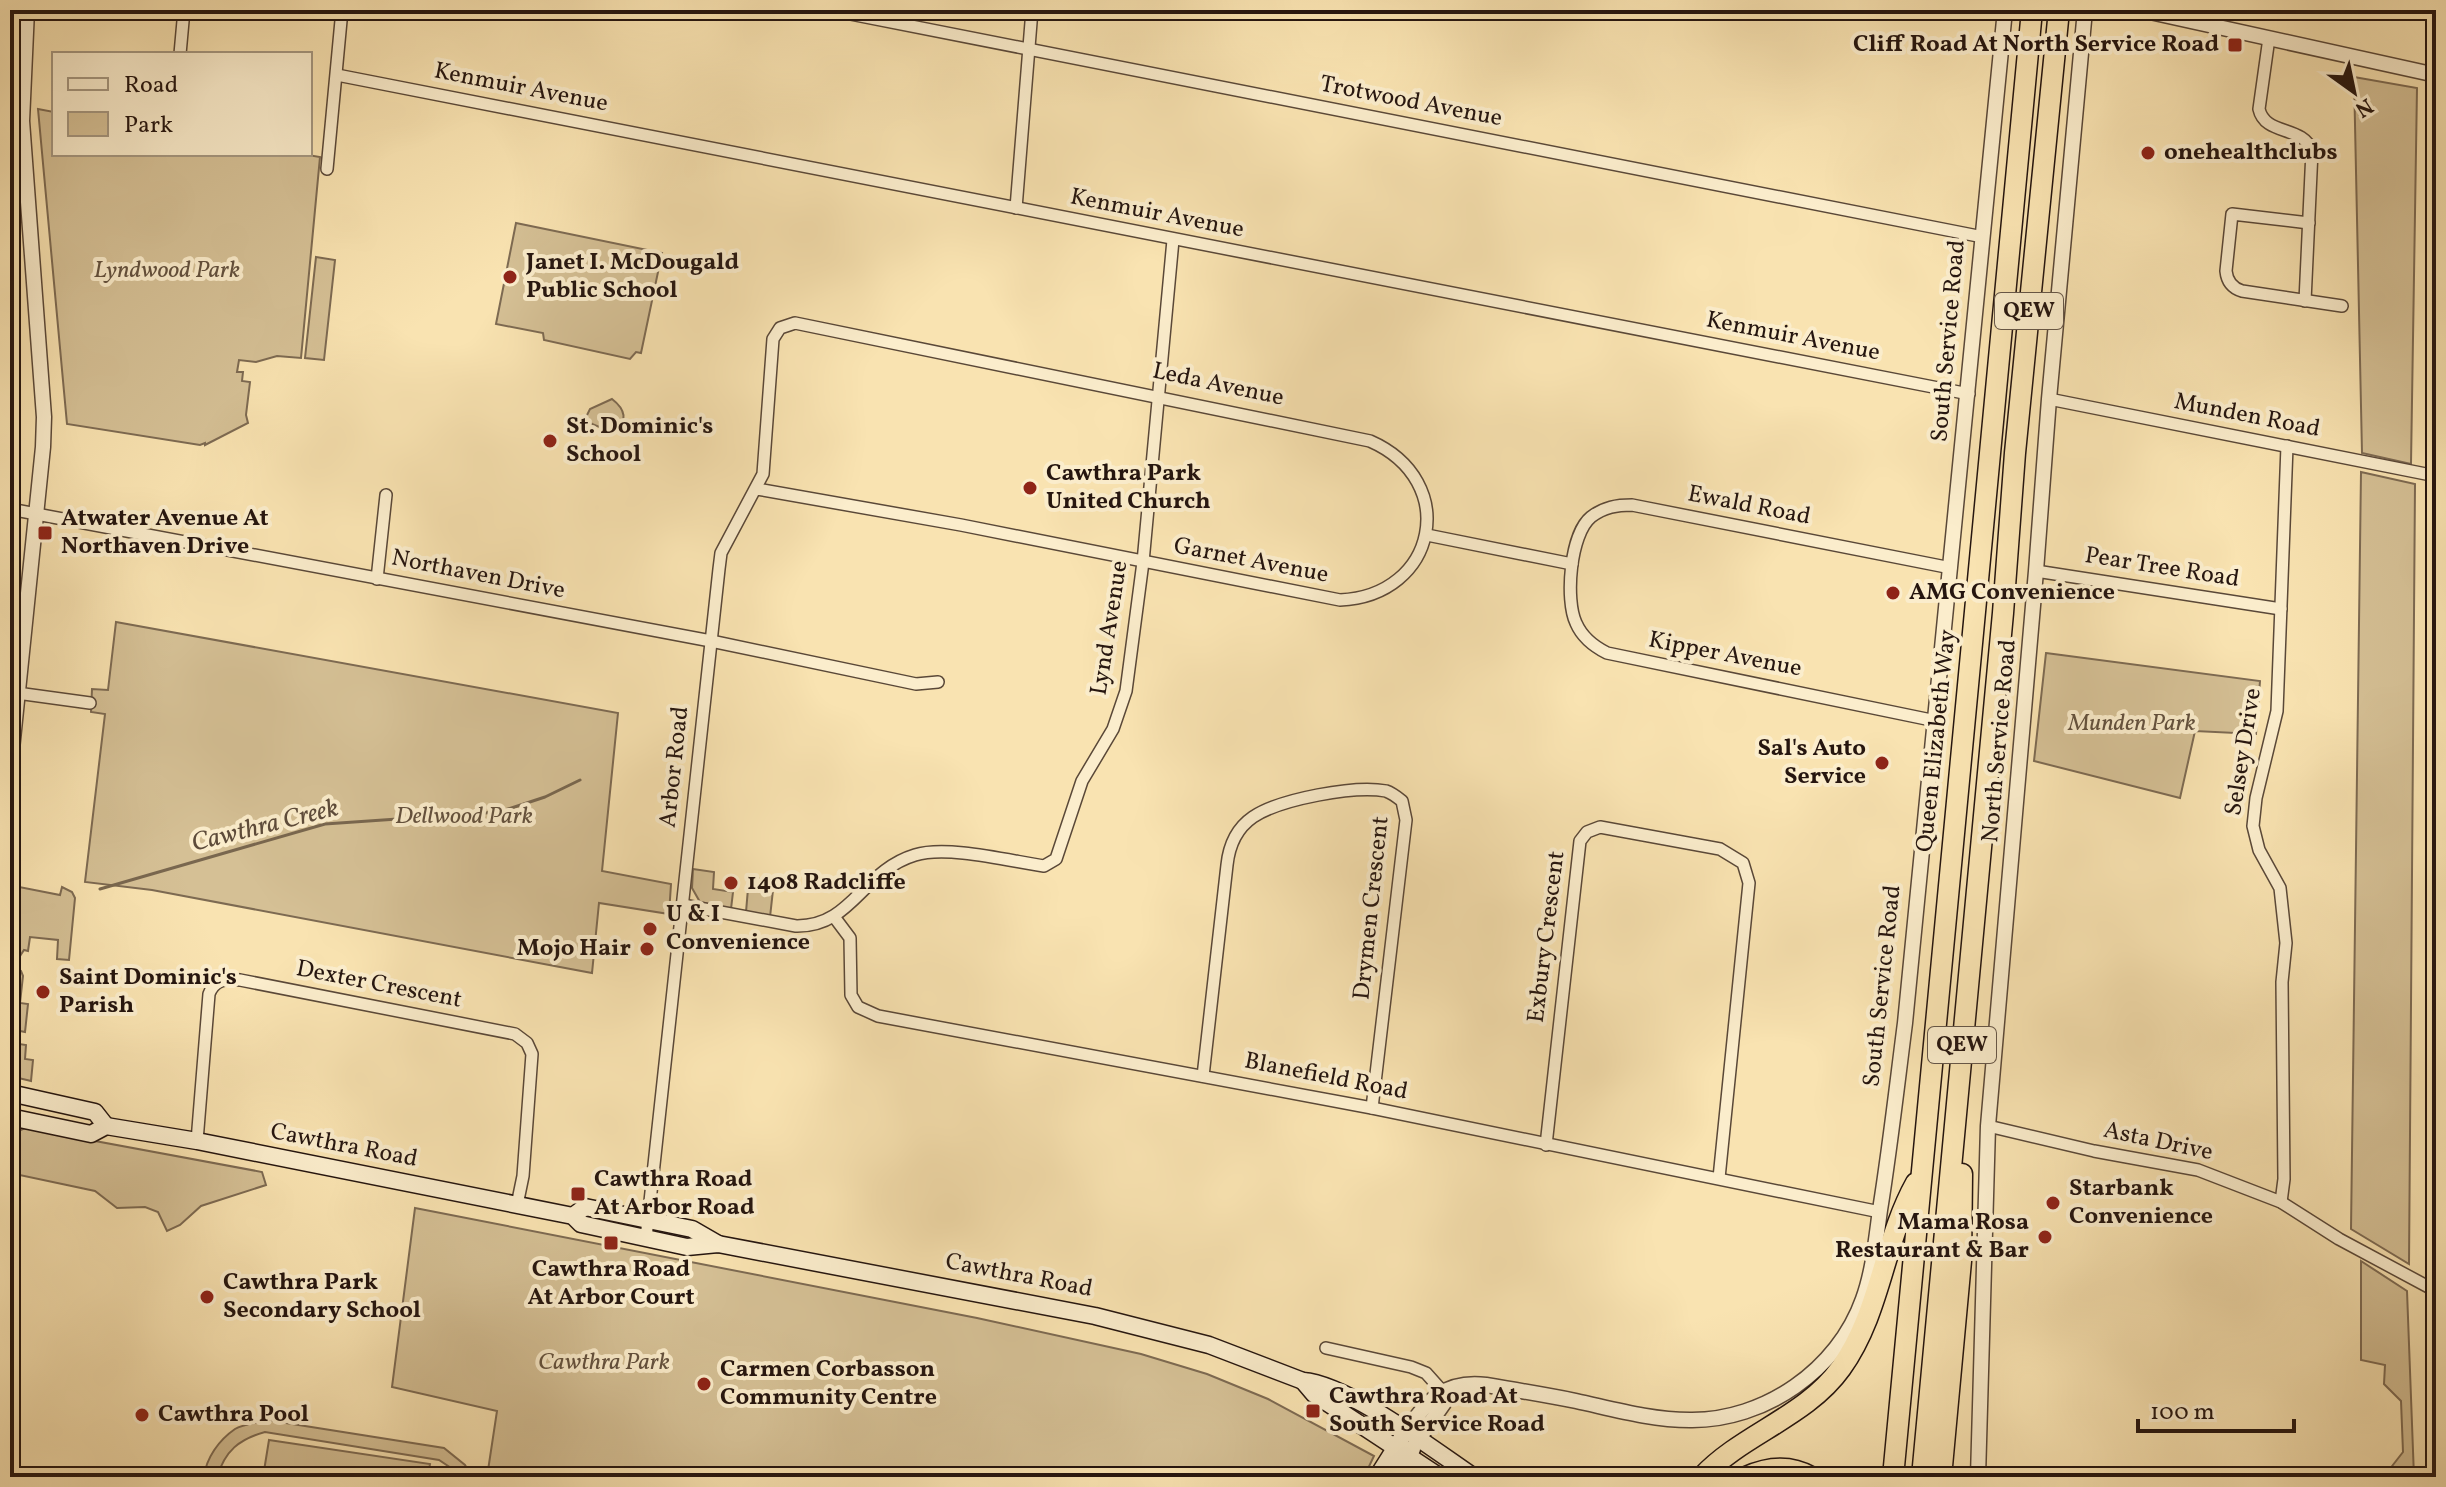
<svg xmlns="http://www.w3.org/2000/svg" width="2446" height="1487" viewBox="0 0 2446 1487" font-family="Vollkorn,serif">
	<rect width="100%" height="100%" fill="#f9e3b1"/>
	<filter id="stains"><feTurbulence type="fractalNoise" baseFrequency=".0025" numOctaves="4"/><feColorMatrix values="0 0 0 0 .2 0 0 0 0 .09 0 0 0 0 .02 0 0 0 .5 -.17"/></filter>
	<radialGradient id="worn" r=".72"><stop offset=".6" stop-color="#630" stop-opacity="0"/><stop offset="1" stop-color="#630" stop-opacity=".3"/></radialGradient>
	<g fill="#d5c095" stroke="#7d6a52" stroke-width="2">
		<polygon points="2354,77 2417,88 2411,464 2362,453"/>
		<polygon points="38,109 54,112 54,154 302,154 320,157 301,358 277,356 256,362 239,360 237,372 243,372 242,381 250,382 246,415 248,423 205,445 205,443 200,445 67,424"/>
		<polygon points="516,223 662,253 641,353 636,352 630,359 544,340 543,333 496,324"/>
		<polygon points="316,257 335,260 324,360 305,358"/>
		<path d="M612,399C625,409 629,421 614,433L592,424L586,417L590,409Z"/>
		<polygon points="2361,472 2415,484 2409,1264 2351,1229"/>
		<polygon points="116,622 618,713 602,871 671,884 669,914 599,903 592,973 152,890 85,882 105,714 91,712 92,689 108,690"/>
		<polygon points="2046,653 2260,681 2256,734 2195,731 2180,798 2034,761"/>
		<polygon points="693,869 714,872 713,889 733,892 731,909 700,902 692,888"/>
		<polygon points="749,877 774,881 770,917 746,912"/>
		<polygon points="18,878 20,879 19,887 60,895 62,887 72,892 75,898 69,960 57,959 58,940 30,937 28,951 24,950 16,962 10,963 10,942 13,942 16,923 10,922 12,881"/>
		<polygon points="10,965 21,971 23,976 20,1003 28,1004 25,1032 20,1031 19,1044 26,1045 25,1059 33,1060 31,1081 10,1076"/>
		<polygon points="25,1128 262,1172 266,1185 201,1206 180,1225 167,1231 158,1212 145,1207 117,1208 95,1191 10,1173 10,1135"/>
		<polygon points="415,1208 977,1318 1141,1354 1207,1374 1268,1399 1374,1456 1364,1477 487,1477 497,1411 392,1387"/>
		<polygon points="2361,1261 2407,1291 2414,1477 2389,1477 2389,1470 2403,1452 2401,1401 2384,1384 2385,1365 2361,1360"/>
		<path d="M267,1420L444,1448L465,1465L472,1477H460L454,1470L439,1460L265,1432C239,1439 225,1451 217,1477H204C206,1458 219,1440 235,1429C243,1424 257,1423 267,1420Z"/>
		<polygon points="269,1440 430,1464 428,1477 263,1477"/>
	</g>
	<g fill="none" stroke-linecap="round" stroke-linejoin="round">
		<polyline stroke="#79674f" stroke-width="3" points="100,889 325,824 499,812 545,797 580,780"/>
		<defs>
			<g id="minor">
				<polyline points="830,10 1983,237"/>
				<path d="M2269,38L2259,109C2265,136 2303,125 2312,151L2305,301"/>
				<polyline points="180,54 184,10"/>
				<polyline points="337,75 1969,394"/>
				<polyline points="327,169 342,10"/>
				<polyline points="1016,208 1032,10"/>
				<path d="M2309,223L2232,214L2226,271C2227,281 2232,288 2242,291L2342,306"/>
				<polyline points="2049,399 2436,476"/>
				<polyline points="10,509 711,641 916,684 938,682"/>
				<polyline points="1427,535 1572,564"/>
				<polyline points="2036,571 2281,609"/>
				<polyline points="377,579 386,495"/>
				<polyline points="17,693 90,703"/>
				<path d="M1936,721L1607,653C1593,646 1582,637 1576,623C1565,600 1570,534 1591,517C1604,507 1617,505 1632,505L1951,568"/>
				<path d="M683,905L796,926C852,927 862,871 915,855C947,845 1010,861 1044,866L1056,859L1082,781L1113,729L1126,691L1143,562L1173,240"/>
				<polyline points="835,918 850,938 851,995 858,1007 878,1016 1372,1108 1880,1212"/>
				<path d="M1203,1076L1227,865C1229,846 1237,828 1253,817C1280,799 1355,785 1386,791C1392,793 1397,797 1402,801L1406,820L1372,1108"/>
				<polyline points="1988,1126 2094,1151 2198,1170 2281,1202 2339,1239 2436,1291"/>
				<path d="M197,1141L209,994C214,980 226,978 240,980L515,1034L527,1043L532,1054L523,1176L517,1205"/>
				<polyline points="1546,1145 1580,841 1587,832 1600,827 1720,849 1743,863 1749,883 1719,1178"/>
				<polyline points="2281,1202 2284,1179 2282,982 2286,943 2280,888 2259,850 2253,826 2256,798 2277,711 2287,446"/>
				<path d="M646,1238L719,569L721,553L763,474L773,339L780,328L795,323L1370,441C1461,481 1437,596 1340,600L961,525L757,489"/>
				<polyline points="1326,1348 1411,1367 1426,1373 1443,1392"/>
			</g>
			<g id="tertiary">
				<polyline points="2141,10 2436,75"/>
				<polyline points="10,769 43,447 44,417 22,121 27,10"/>
				<path d="M1406,1431C1428,1400 1445,1380 1486,1385C1516,1390 1546,1395 1576,1401C1613,1409 1651,1420 1690,1420C1764,1421 1838,1370 1863,1299C1873,1272 1876,1239 1880,1210C1890,1148 1897,1085 1905,1023L2005,10"/>
				<polyline points="1418,1440 1444,1403 1443,1392"/>
				<polyline points="1978,1477 1988,1126 2036,571 2049,399 2085,10"/>
			</g>
			<g id="secondary">
				<polyline points="10,1093 95,1112 106,1126"/>
				<path d="M10,1117L91,1134L106,1126L197,1141L573,1216L581,1224L687,1247L718,1244L1095,1316L1209,1345L1303,1381C1348,1384 1434,1450 1474,1477"/>
				<polyline points="573,1216 585,1207 692,1229 718,1244"/>
				<polyline points="1303,1381 1314,1394 1440,1477"/>
				<polyline points="1377,1477 1401,1439"/>
				<polyline points="1392,1477 1412,1449"/>
			</g>
			<g id="motorway">
				<path d="M1702,1477C1742,1434 1806,1417 1841,1368C1881,1312 1883,1242 1916,1183"/>
				<path d="M1746,1477C1768,1467 1790,1465 1811,1477"/>
				<polyline points="1893,1477 2032,10"/>
				<polyline points="1922,1477 2003,613 2015,453 2059,10"/>
				<polyline points="1941,1477 1961,1261 1962,1174"/>
			</g>
		</defs>
		<use href="#minor" stroke="#5a4838" stroke-width="14"/>
		<use href="#tertiary" stroke="#5a4838" stroke-width="17"/>
		<use href="#secondary" stroke="#25150f" stroke-width="19"/>
		<use href="#motorway" stroke="#25150f" stroke-width="23"/>
		<use href="#minor" stroke="#fbedcc" stroke-width="11"/>
		<use href="#tertiary" stroke="#fbedcc" stroke-width="14"/>
		<use href="#secondary" stroke="#fbedcc" stroke-width="16"/>
		<use href="#motorway" stroke="#f9e3b1" stroke-width="20"/>
	</g>
	<g fill="#8f2418" stroke="#fbedcc" stroke-width="3">
		<rect x="2227" y="37" width="16" height="16" rx="4"/>
		<circle cx="2148" cy="153" r="8"/>
		<circle cx="510" cy="277" r="8"/>
		<circle cx="550" cy="441" r="8"/>
		<circle cx="1030" cy="488" r="8"/>
		<rect x="37" y="525" width="16" height="16" rx="4"/>
		<circle cx="1893" cy="593" r="8"/>
		<circle cx="1882" cy="763" r="8"/>
		<circle cx="731" cy="883" r="8"/>
		<circle cx="650" cy="929" r="8"/>
		<circle cx="647" cy="949" r="8"/>
		<circle cx="43" cy="992" r="8"/>
		<rect x="570" y="1186" width="16" height="16" rx="4"/>
		<circle cx="2053" cy="1203" r="8"/>
		<circle cx="2045" cy="1237" r="8"/>
		<rect x="603" y="1235" width="16" height="16" rx="4"/>
		<circle cx="207" cy="1297" r="8"/>
		<circle cx="704" cy="1384" r="8"/>
		<rect x="1305" y="1403" width="16" height="16" rx="4"/>
		<circle cx="142" cy="1415" r="8"/>
	</g>
	<g text-anchor="middle" dominant-baseline="central" stroke-width="8" stroke-linejoin="round" paint-order="stroke">
		<g fill="#fbedcc" stroke="#655648" stroke-width="2">
			<rect x="1995" y="293" width="68" height="36" rx="6"/>
			<rect x="1928" y="1027" width="68" height="36" rx="6"/>
		</g>
		<g font-size="22" font-weight="bold" fill="#25150f">
			<text x="2029" y="311">QEW</text>
			<text x="1962" y="1045">QEW</text>
		</g>
		<g font-size="24" font-weight="bold" fill="#25150f" stroke="#fbedcc" text-anchor="start">
			<text x="2219" y="45" text-anchor="end">Cliff Road At North Service Road</text>
			<text x="2164" y="153">onehealthclubs</text>
			<text x="526" y="263">Janet I. McDougald<tspan x="526" dy="28">Public School</tspan></text>
			<text x="566" y="427">St. Dominic's<tspan x="566" dy="28">School</tspan></text>
			<text x="1046" y="474">Cawthra Park<tspan x="1046" dy="28">United Church</tspan></text>
			<text x="61" y="519">Atwater Avenue At<tspan x="61" dy="28">Northaven Drive</tspan></text>
			<text x="1909" y="593">AMG Convenience</text>
			<text x="1866" y="749" text-anchor="end">Sal's Auto<tspan x="1866" dy="28">Service</tspan></text>
			<text x="747" y="883">1408 Radcliffe</text>
			<text x="666" y="915">U &amp; I<tspan x="666" dy="28">Convenience</tspan></text>
			<text x="631" y="949" text-anchor="end">Mojo Hair</text>
			<text x="59" y="978">Saint Dominic's<tspan x="59" dy="28">Parish</tspan></text>
			<text x="594" y="1180">Cawthra Road<tspan x="594" dy="28">At Arbor Road</tspan></text>
			<text x="2069" y="1189">Starbank<tspan x="2069" dy="28">Convenience</tspan></text>
			<text x="2029" y="1223" text-anchor="end">Mama Rosa<tspan x="2029" dy="28">Restaurant &amp; Bar</tspan></text>
			<text x="611" y="1270" text-anchor="middle">Cawthra Road<tspan x="611" dy="28">At Arbor Court</tspan></text>
			<text x="223" y="1283">Cawthra Park<tspan x="223" dy="28">Secondary School</tspan></text>
			<text x="720" y="1370">Carmen Corbasson<tspan x="720" dy="28">Community Centre</tspan></text>
			<text x="1329" y="1397">Cawthra Road At<tspan x="1329" dy="28">South Service Road</tspan></text>
			<text x="158" y="1415">Cawthra Pool</text>
		</g>
		<g font-size="24" fill="#25150f" stroke="#fbedcc">
			<text transform="translate(521 88) rotate(11)">Kenmuir Avenue</text>
			<text transform="translate(1411 102) rotate(11)">Trotwood Avenue</text>
			<text transform="translate(1157 214) rotate(11)">Kenmuir Avenue</text>
			<text transform="translate(1793 337) rotate(11)">Kenmuir Avenue</text>
			<text transform="translate(1949 341) rotate(-85)">South Service Road</text>
			<text transform="translate(1218 385) rotate(12)">Leda Avenue</text>
			<text transform="translate(2247 416) rotate(11)">Munden Road</text>
			<text transform="translate(1749 506) rotate(11)">Ewald Road</text>
			<text transform="translate(1251 561) rotate(11)">Garnet Avenue</text>
			<text transform="translate(2162 568) rotate(9)">Pear Tree Road</text>
			<text transform="translate(478 575) rotate(11)">Northaven Drive</text>
			<text transform="translate(1110 628) rotate(-81)">Lynd Avenue</text>
			<text transform="translate(1725 655) rotate(11)">Kipper Avenue</text>
			<text transform="translate(1937 741) rotate(-84)">Queen Elizabeth Way</text>
			<text transform="translate(2000 741) rotate(-85)">North Service Road</text>
			<text transform="translate(2244 752) rotate(-81)">Selsey Drive</text>
			<text transform="translate(675 767) rotate(-84)">Arbor Road</text>
			<text transform="translate(1372 908) rotate(-84)">Drymen Crescent</text>
			<text transform="translate(1547 937) rotate(-83)">Exbury Crescent</text>
			<text transform="translate(379 985) rotate(11)">Dexter Crescent</text>
			<text transform="translate(1883 986) rotate(-84)">South Service Road</text>
			<text transform="translate(1326 1077) rotate(11)">Blanefield Road</text>
			<text transform="translate(2158 1142) rotate(12)">Asta Drive</text>
			<text transform="translate(344 1146) rotate(11)">Cawthra Road</text>
			<text transform="translate(1019 1276) rotate(11)">Cawthra Road</text>
		</g>
		<g font-size="24" font-style="italic" fill="#63513e" stroke="#fbedcc">
			<text x="167" y="271">Lyndwood Park</text>
			<text x="2132" y="724">Munden Park</text>
			<text x="464" y="817">Dellwood Park</text>
			<text x="604" y="1363">Cawthra Park</text>
		</g>
		<g font-size="26" font-style="italic" fill="#5d4b3a" stroke="#fbedcc">
			<text transform="translate(265 826) rotate(-14)">Cawthra Creek</text>
		</g>
	</g>
	<rect width="2446" height="1487" fill="none" stroke="#f9e3b1" stroke-width="40"/>
	<rect x="12" y="12" width="2422" height="1463" fill="none" stroke="#25150f" stroke-width="4"/>
	<rect x="20" y="20" width="2406" height="1447" fill="none" stroke="#25150f" stroke-width="2"/>
	<rect x="52" y="52" width="260" height="104" fill="#fbedcc" stroke="#a59780" stroke-width="2"/>
	<rect x="68" y="78" width="40" height="12" fill="#fbedcc" stroke="#a59780" stroke-width="2"/>
	<text x="124" y="92" font-size="24" fill="#25150f">Road</text>
	<rect x="68" y="112" width="40" height="24" fill="#d5c095" stroke="#a59780" stroke-width="2"/>
	<text x="124" y="132" font-size="24" fill="#25150f">Park</text>
	<g transform="translate(2354 92) rotate(147)" stroke="#fbedcc" stroke-width="6" paint-order="stroke">
	<path d="M0-6L14 30L0 20L-14 30Z" fill="#25150f"/>
	<text y="-12" font-size="22" font-weight="bold" text-anchor="middle" fill="#25150f">N</text>
	</g>
	<path d="M2138 1419v12h156v-12" fill="none" stroke="#25150f" stroke-width="4"/>
	<text x="2150" y="1419" font-size="24" fill="#25150f" stroke="#fbedcc" stroke-width="6" paint-order="stroke">100 m</text>
	<rect width="100%" height="100%" filter="url(#stains)"/>
	<rect width="100%" height="100%" fill="url(#worn)"/>
</svg>
